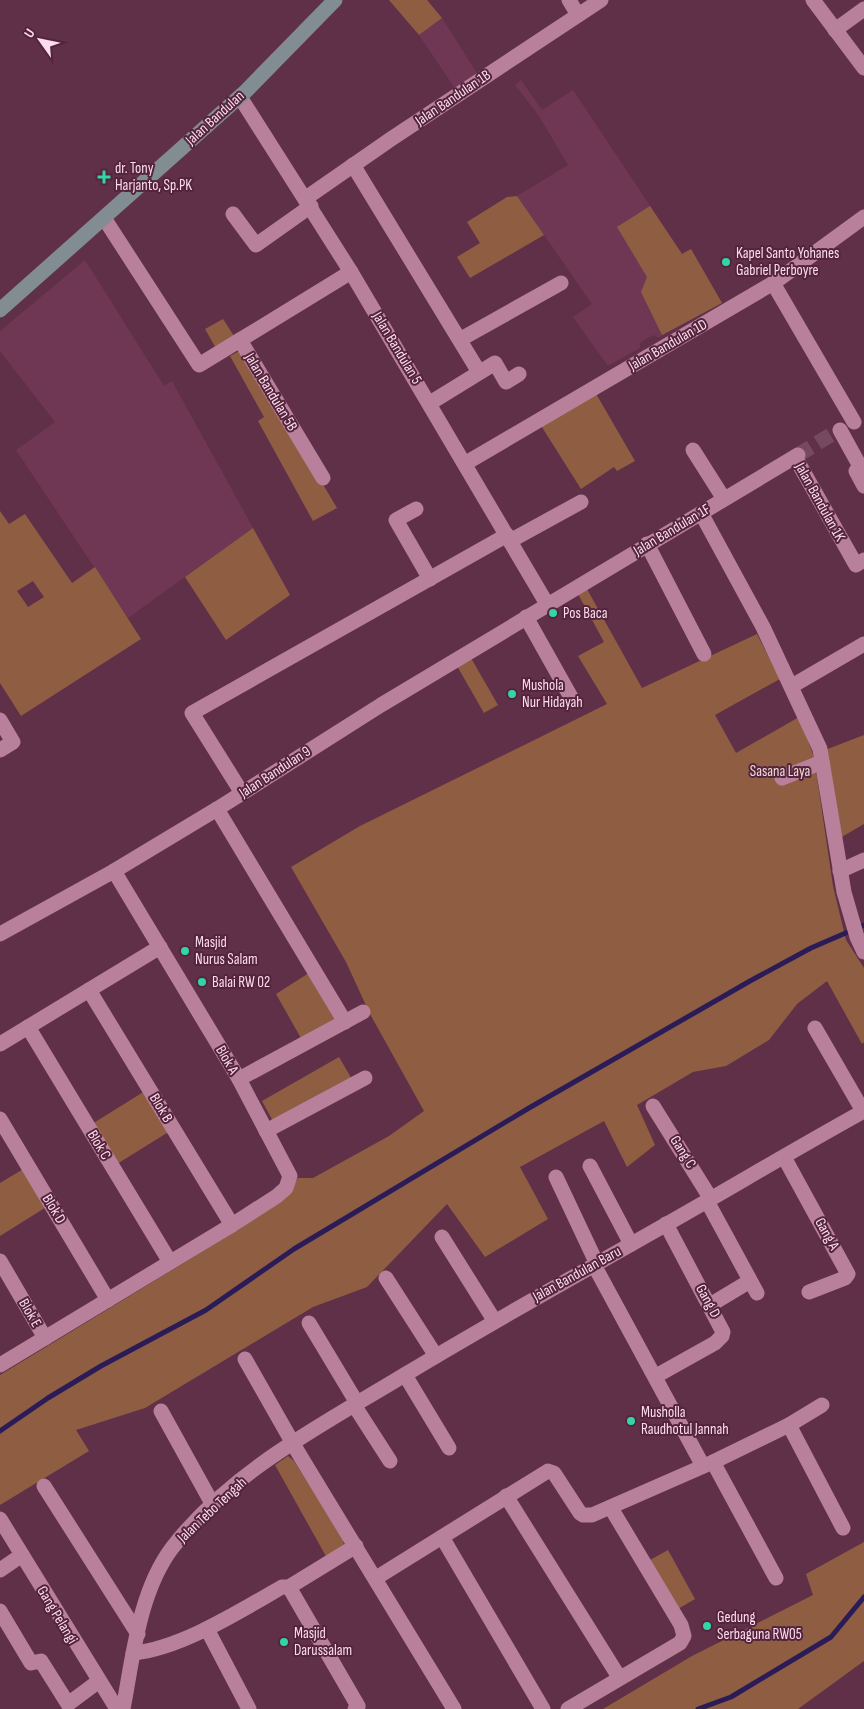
<svg xmlns="http://www.w3.org/2000/svg" width="864" height="1709" viewBox="0 0 864 1709" font-family="'Sofia Sans Condensed',sans-serif">
	<rect width="100%" height="100%" fill="#602f48"/>
	<g fill="#703754">
		<polygon points="442,18 478,75 456,90 419,35"/>
		<polygon points="521,80 542,110 573,90 682,254 691,249 722,303 658,338 654,335 646,339 640,343 640,348 608,366 573,317 592,304 517,196 568,165 539,116 515,85"/>
		<polygon points="85,260 164,386 172,381 253,528 128,618 16,450 55,422 0,351 0,331"/>
	</g>
	<g fill="#8f5e42" fill-rule="evenodd">
		<polygon points="389,0 427,0 442,18 419,35"/>
		<polygon points="517,196 544,235 470,278 457,257 480,243 467,222 507,197"/>
		<polygon points="650,206 682,254 691,249 722,303 662,335 641,292 647,277 617,227"/>
		<polygon points="223,319 236,339 217,350 205,329"/>
		<polygon points="243,349 337,508 313,521 258,421 264,417 230,356"/>
		<polygon points="595,392 635,461 617,471 614,467 581,489 540,424"/>
		<path d="M0,511L9,524L25,514L72,583L95,567L141,639L21,716L0,683ZM33,581L44,597L28,607L17,591Z"/>
		<polygon points="253,528 290,595 226,640 185,577"/>
		<polygon points="587,589 642,688 757,634 780,679 715,715 736,753 799,717 814,757 833,886 846,940 864,968 864,1042 862,1044 827,981 797,1004 769,1040 726,1066 693,1072 637,1105 655,1145 627,1167 604,1121 520,1167 548,1219 485,1257 447,1204 367,1287 313,1307 145,1408 76,1430 89,1451 0,1505 0,1375 238,1230 286,1196 298,1178 313,1178 389,1136 424,1111 370,1014 346,962 291,867 360,826 607,704 578,656 604,642 578,594"/>
		<polygon points="471,658 498,705 484,713 457,666"/>
		<polygon points="864,735 864,824 840,838 825,750"/>
		<polygon points="312,971 338,1019 302,1040 276,994"/>
		<polygon points="339,1057 353,1081 274,1123 262,1101"/>
		<polygon points="145,1091 170,1131 117,1164 92,1124"/>
		<polygon points="25,1168 48,1206 0,1236 0,1183"/>
		<polygon points="288,1456 294,1461 342,1537 344,1545 327,1558 275,1465"/>
		<polygon points="864,1542 864,1661 798,1709 603,1709 692,1656 813,1595 806,1574"/>
		<polygon points="668,1550 695,1599 678,1609 650,1560"/>
	</g>
	<g fill="none" stroke-linecap="round" stroke-linejoin="round">
		<g stroke="#2b1c58" stroke-width="5">
			<polyline points="0,1431 48,1398 101,1366 206,1310 294,1249 529,1108 750,981 811,948 864,925"/>
			<polyline points="698,1709 731,1697 831,1637 864,1597"/>
		</g>
		<polyline stroke="#774960" stroke-width="15" stroke-dasharray="15 8" stroke-linecap="butt" points="798,455 837,431"/>
		<g stroke="#b8809a" stroke-width="15">
			<polyline points="569,0 578,15"/>
			<polyline points="813,0 864,68"/>
			<polyline points="835,30 864,9"/>
			<polyline points="240,97 351,272 547,604"/>
			<polyline points="353,165 479,372"/>
			<polyline points="306,198 391,139 601,0"/>
			<polyline points="233,214 256,245 311,206"/>
			<polyline points="104,218 199,365 240,340"/>
			<polyline points="773,283 854,422"/>
			<polyline points="461,339 561,283"/>
			<polyline points="430,403 495,363 506,382 519,374"/>
			<polyline points="840,430 861,468 856,471 864,486"/>
			<polyline points="693,450 724,499"/>
			<polyline points="795,457 856,565 864,560"/>
			<polyline points="466,463 775,282 864,217"/>
			<polyline points="323,478 240,340 351,272"/>
			<polyline points="416,509 396,520 430,579"/>
			<polyline points="701,513 763,627 820,749 844,892 857,937 864,952"/>
			<polyline points="510,541 581,502"/>
			<polyline points="647,544 704,654"/>
			<polyline points="526,617 572,699"/>
			<polyline points="792,686 864,644"/>
			<polyline points="0,720 13,742 0,750"/>
			<polyline points="782,778 822,762"/>
			<polyline points="242,793 192,713 507,535"/>
			<polyline points="217,809 345,1022"/>
			<polyline points="840,871 864,860"/>
			<polyline points="0,934 114,871 217,809 381,705 798,455"/>
			<polyline points="89,990 232,1225"/>
			<polyline points="28,1027 170,1262"/>
			<polyline points="815,1028 863,1111"/>
			<polyline points="0,1044 160,947"/>
			<polyline points="239,1079 363,1012"/>
			<polyline points="653,1106 711,1199"/>
			<polyline points="0,1119 108,1300"/>
			<polyline points="266,1131 365,1078"/>
			<polyline points="784,1157 848,1274 845,1278 809,1292"/>
			<polyline points="590,1166 631,1244"/>
			<polyline points="556,1177 597,1264"/>
			<polyline points="707,1201 757,1293"/>
			<polyline points="442,1237 494,1320"/>
			<polyline points="0,1261 45,1338"/>
			<polyline points="594,1265 703,1466"/>
			<polyline points="386,1278 436,1356"/>
			<polyline points="710,1305 750,1281"/>
			<polyline points="309,1323 357,1403"/>
			<polyline points="245,1359 299,1454 454,1709"/>
			<polyline points="0,1365 232,1225 277,1196 286,1188 290,1176 239,1079 114,871"/>
			<polyline points="405,1375 449,1448"/>
			<polyline points="656,1376 715,1343 722,1336 723,1332 666,1224"/>
			<polyline points="354,1405 390,1461"/>
			<polyline points="161,1411 213,1505"/>
			<polyline points="789,1425 843,1528"/>
			<polyline points="713,1462 776,1578"/>
			<polyline points="44,1486 138,1634"/>
			<polyline points="506,1496 619,1677"/>
			<polyline points="0,1519 117,1709"/>
			<polyline points="442,1537 543,1709"/>
			<polyline points="0,1570 22,1555"/>
			<polyline points="376,1578 548,1471 554,1473 580,1513 583,1515 592,1515 713,1462 789,1425 822,1405"/>
			<polyline points="289,1587 358,1706 355,1709"/>
			<polyline points="0,1611 31,1663 41,1661 68,1704 99,1681"/>
			<polyline points="207,1629 249,1709"/>
			<path d="M133,1653C180,1649 240,1611 282,1587H289L356,1546"/>
			<path d="M123,1709C133,1657 139,1592 172,1548C232,1470 324,1424 406,1374C492,1322 579,1274 665,1225C732,1187 797,1148 864,1111"/>
			<polyline points="568,1709 680,1643 684,1636 681,1625 611,1508"/>
		</g>
		<polyline stroke="#818d93" stroke-width="15" points="0,310 246,91 335,0"/>
	</g>
	<g fill="#32d4a8" stroke="#54243d" stroke-width="2">
		<path d="M101.5 169.5h5v5h5v5h-5v5h-5v-5h-5v-5h5z"/>
		<circle cx="726" cy="262" r="5"/>
		<circle cx="553" cy="613" r="5"/>
		<circle cx="512" cy="694" r="5"/>
		<circle cx="185" cy="951" r="5"/>
		<circle cx="202" cy="982" r="5"/>
		<circle cx="631" cy="1421" r="5"/>
		<circle cx="707" cy="1626" r="5"/>
		<circle cx="284" cy="1642" r="5"/>
	</g>
	<g text-anchor="middle" dominant-baseline="central" stroke-width="4" stroke-linejoin="round" paint-order="stroke">
		<g font-size="15" fill="#fcddeb" stroke="#54243d">
			<text transform="translate(453 98) rotate(-34)">Jalan Bandulan 1B</text>
			<text transform="translate(215 118) rotate(-42)">Jalan Bandulan</text>
			<text transform="translate(668 345) rotate(-30)">Jalan Bandulan 1D</text>
			<text transform="translate(397 348) rotate(59)">Jalan Bandulan 5</text>
			<text transform="translate(271 392) rotate(59)">Jalan Bandulan 5B</text>
			<text transform="translate(820 502) rotate(61)">Jalan Bandulan 1K</text>
			<text transform="translate(672 530) rotate(-31)">Jalan Bandulan 1F</text>
			<text transform="translate(275 772) rotate(-33)">Jalan Bandulan 9</text>
			<text transform="translate(227 1060) rotate(60)">Blok A</text>
			<text transform="translate(161 1108) rotate(59)">Blok B</text>
			<text transform="translate(99 1145) rotate(59)">Blok C</text>
			<text transform="translate(683 1152) rotate(58)">Gang C</text>
			<text transform="translate(54 1209) rotate(59)">Blok D</text>
			<text transform="translate(827 1234) rotate(61)">Gang A</text>
			<text transform="translate(577 1274) rotate(-29)">Jalan Bandulan Baru</text>
			<text transform="translate(708 1301) rotate(61)">Gang D</text>
			<text transform="translate(30 1313) rotate(60)">Blok E</text>
			<text transform="translate(212 1510) rotate(-43)">Jalan Tebo Tengah</text>
			<text transform="translate(57 1615) rotate(59)">Gang Pelangi</text>
		</g>
		<g font-size="15" fill="#fcddeb" stroke="#54243d" text-anchor="start">
			<text x="115" y="168">dr. Tony<tspan x="115" dy="17">Harjanto, Sp.PK</tspan></text>
			<text x="736" y="253">Kapel Santo Yohanes<tspan x="736" dy="17">Gabriel Perboyre</tspan></text>
			<text x="563" y="613">Pos Baca</text>
			<text x="522" y="685">Mushola<tspan x="522" dy="17">Nur Hidayah</tspan></text>
			<text x="195" y="942">Masjid<tspan x="195" dy="17">Nurus Salam</tspan></text>
			<text x="212" y="982">Balai RW 02</text>
			<text x="641" y="1412">Musholla<tspan x="641" dy="17">Raudhotul Jannah</tspan></text>
			<text x="717" y="1617">Gedung<tspan x="717" dy="17">Serbaguna RW05</tspan></text>
			<text x="294" y="1633">Masjid<tspan x="294" dy="17">Darussalam</tspan></text>
		</g>
		<g font-size="15" fill="#f1ddd2" stroke="#54243d">
			<text x="780" y="771">Sasana Laya</text>
		</g>
	</g>
	<g transform="translate(40 40) rotate(303)" stroke="#54243d" stroke-width="4" paint-order="stroke">
	<path d="M0-4L9 19L0 12L-9 19Z" fill="#fcddeb"/>
	<text y="-8" font-size="14" font-weight="bold" text-anchor="middle" fill="#fcddeb">U</text>
	</g>
</svg>
